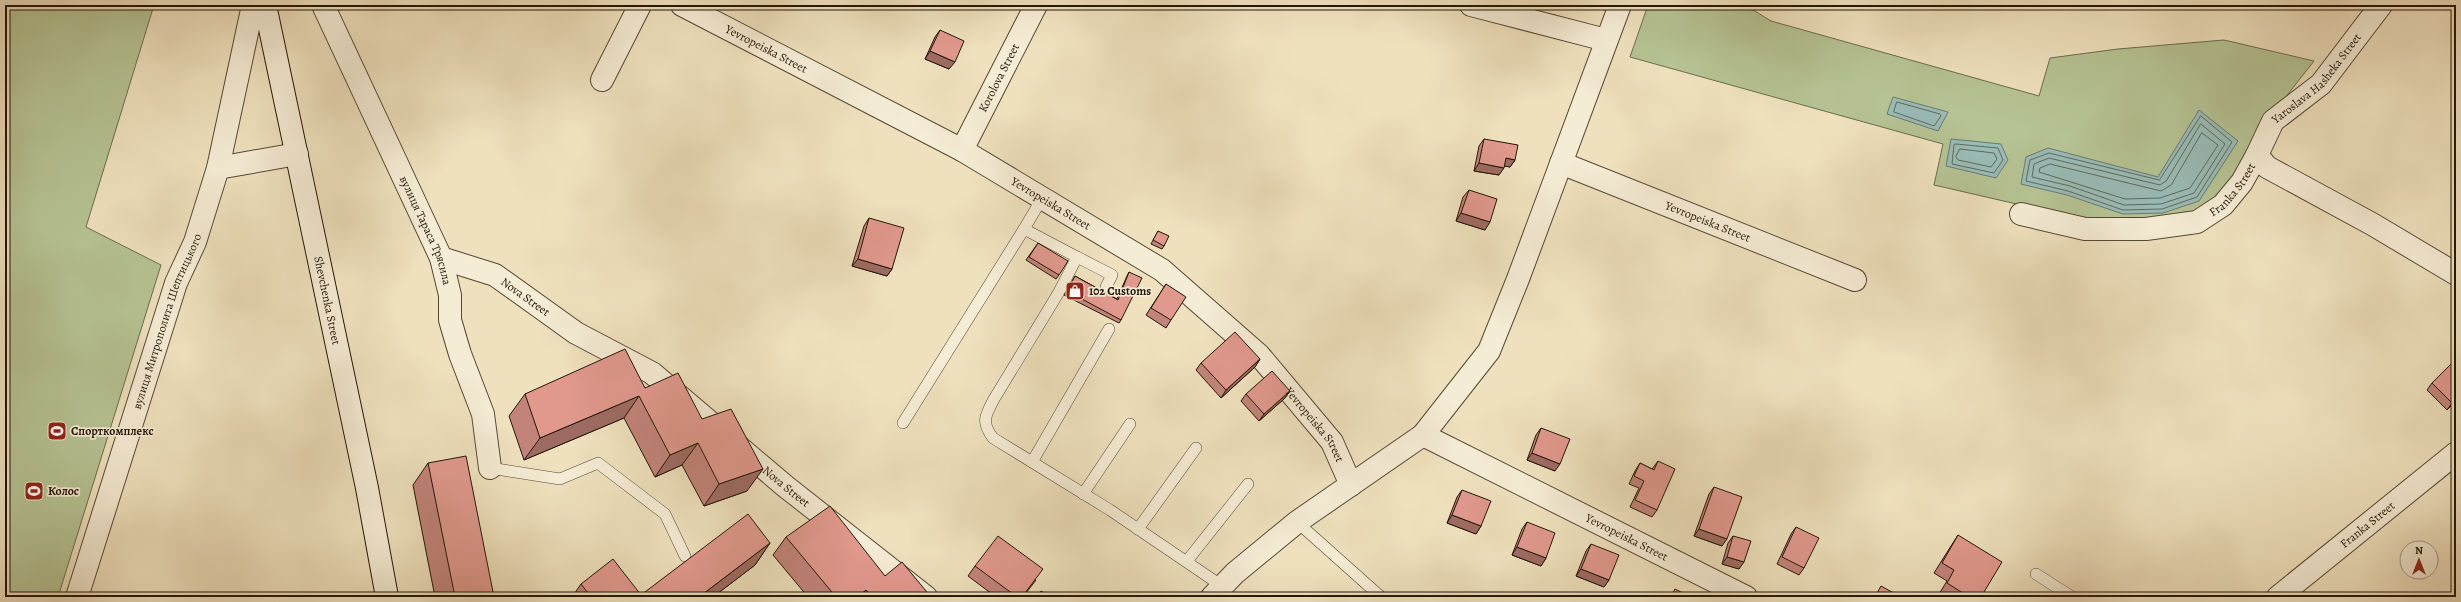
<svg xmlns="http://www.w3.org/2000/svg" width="2461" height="602" viewBox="0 0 2461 602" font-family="Alegreya,serif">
	<rect width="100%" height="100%" fill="#efe1be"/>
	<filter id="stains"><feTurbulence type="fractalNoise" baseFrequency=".005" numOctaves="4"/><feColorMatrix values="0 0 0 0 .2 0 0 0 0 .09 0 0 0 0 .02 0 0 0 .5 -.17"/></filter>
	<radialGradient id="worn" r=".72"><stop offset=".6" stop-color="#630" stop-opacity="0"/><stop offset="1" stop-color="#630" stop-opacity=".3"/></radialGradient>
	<g fill="#b6c394" stroke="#6c6c4d">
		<polygon points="5,5 154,5 86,227 161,265 58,597 5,597"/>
		<polygon points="1648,5 1745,5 1771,21 2039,96 2050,58 2118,49 2224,40 2314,61 2270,117 2219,197 2191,214 2122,224 2047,211 1934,185 1943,144 1630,57"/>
	</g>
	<g fill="#9abcb7" stroke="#6a7a70">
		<polygon points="1893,97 1948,112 1938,131 1887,114"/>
		<polygon points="2199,110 2238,141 2199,201 2163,213 2123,214 2067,195 2021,184 2026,157 2048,148 2158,177"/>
		<polygon points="1951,139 2001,144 2008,160 1996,178 1946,166"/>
	</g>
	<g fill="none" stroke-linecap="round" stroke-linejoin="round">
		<g stroke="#5e695e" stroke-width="1">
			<polygon points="1897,102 1940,114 1941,116 1934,126 1894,112"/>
			<polygon points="2201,116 2232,142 2197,197 2162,209 2123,210 2068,191 2026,181 2030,160 2049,153 2159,180"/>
			<polygon points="2201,124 2225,144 2194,193 2161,204 2124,205 2070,186 2032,177 2034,164 2049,158 2160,185 2166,181"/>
			<polygon points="2202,133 2218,145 2190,188 2160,198 2125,199 2039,172 2040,168 2050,164 2161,191 2171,185"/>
			<polygon points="1956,144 1998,148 2003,160 1994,173 1952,164 1954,145"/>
			<polygon points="1960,149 1994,153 1997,159 1991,167 1958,160 1956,157"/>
		</g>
		<defs>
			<g id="lane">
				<path d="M1037,207L1024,229L1077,257L1059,292L994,399C985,416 981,422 993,438L1110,510L1222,586"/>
				<polyline points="1077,257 1112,275 1106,287"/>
				<polyline points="903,423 1024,229"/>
				<polyline points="1032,462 1109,329"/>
				<polyline points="490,468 560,479 598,463 665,514 685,556"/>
				<polyline points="1083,494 1130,424"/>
				<polyline points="1297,522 1381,597"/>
				<polyline points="1138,529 1196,448"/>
				<polyline points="1187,561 1248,484"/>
				<polyline points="2036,574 2072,597"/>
			</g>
			<g id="street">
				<path id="s1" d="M323,5L441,258L450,295V320L460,354L483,414L490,468"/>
				<path id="s2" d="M682,5L962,150L1162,270L1259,355L1332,442L1351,485"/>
				<polyline points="1471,5 1606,40"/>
				<polyline points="602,80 640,5"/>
				<path id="s3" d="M962,150L1036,5"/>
				<path id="s4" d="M2257,155L2273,121L2321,84L2381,5"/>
				<path id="s5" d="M1561,163L1855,280"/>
				<polyline points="218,168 253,5"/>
				<path id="s6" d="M2021,214L2085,229H2146L2197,222L2223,205L2242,182L2257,155L2267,167L2372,224L2456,274"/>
				<path id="s7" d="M441,258L495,275L576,333L652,373L785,486L926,597"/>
				<path id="s8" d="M1423,435L1746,597"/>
				<path id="s9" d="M77,597L176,283L195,242L218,168L297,154"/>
				<polyline points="1212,597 1235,573 1297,522 1423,435 1489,351 1518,279 1620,5"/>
				<path id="s10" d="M2278,597L2456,453"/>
			</g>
			<g id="secondary">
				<path id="s11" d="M265,5L367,488L387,597"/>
			</g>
		</defs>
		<use href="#lane" stroke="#564934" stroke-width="12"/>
		<use href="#street" stroke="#564934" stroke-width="24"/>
		<use href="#secondary" stroke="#231606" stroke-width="24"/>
		<use href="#lane" stroke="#f5ecd5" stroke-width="11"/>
		<use href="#street" stroke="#f5ecd5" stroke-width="22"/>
		<use href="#secondary" stroke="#f5ecd5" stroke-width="22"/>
	</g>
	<g fill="#c2847a" stroke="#231606">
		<polygon points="940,30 949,69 925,59 935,37"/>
		<polygon points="1484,139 1515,160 1510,167 1504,166 1499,175 1474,171 1479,146"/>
		<polygon points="1469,190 1485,230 1456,221 1463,197"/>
		<polygon points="869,218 892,269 887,276 852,266 864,226"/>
		<polygon points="1158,231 1164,246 1162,249 1151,244"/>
		<polygon points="1038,243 1059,275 1056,279 1026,260"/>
		<polygon points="1129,272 1121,320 1119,323 1064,295 1075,276 1117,299 1127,276"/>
		<polygon points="1166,284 1171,320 1166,328 1146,315"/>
		<polygon points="1260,359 1255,367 1221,398 1196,370 1201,363"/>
		<polygon points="2456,369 2456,401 2447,410 2427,390 2432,383"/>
		<polygon points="645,388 702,419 747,491 704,506 682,465 655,477 624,418 524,460 509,416 525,394"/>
		<polygon points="1290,391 1285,398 1259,421 1241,401 1246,394"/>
		<polygon points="1541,428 1555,471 1527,460 1536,435"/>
		<polygon points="1658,461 1657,510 1652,517 1630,507 1639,488 1629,484 1635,471 1640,463 1652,469"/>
		<polygon points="428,463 494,597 435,597 413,485"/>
		<polygon points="1714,487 1722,546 1694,536 1709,494"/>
		<polygon points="1462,490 1481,526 1476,534 1447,523 1457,497"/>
		<polygon points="1527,522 1546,558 1541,566 1512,555 1522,529"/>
		<polygon points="1796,527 1804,568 1799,575 1777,564 1791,534"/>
		<polygon points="1958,535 1981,597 1945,597 1939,594 1947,581 1934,573 1951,546"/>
		<polygon points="1733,536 1739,569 1722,564 1728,543"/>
		<polygon points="786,537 885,576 931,597 808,597 773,555"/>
		<polygon points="770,543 755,565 713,597 572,597 581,584 641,595"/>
		<polygon points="1591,544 1609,580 1604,587 1576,576 1586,551"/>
		<polygon points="975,566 1036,580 1023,597 996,597 968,576"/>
	</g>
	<g fill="#9e6b63" stroke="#231606">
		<polygon points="930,51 955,62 949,69 925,59"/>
		<polygon points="1506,158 1515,160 1510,167 1500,165"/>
		<polygon points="1479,163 1504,168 1499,175 1474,171"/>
		<polygon points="1461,213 1490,222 1485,230 1456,221"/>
		<polygon points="858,259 892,269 887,276 852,266"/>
		<polygon points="1260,359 1255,367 1221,398 1226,390"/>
		<polygon points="1290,391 1285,398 1259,421 1264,414"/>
		<polygon points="639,396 624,418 524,460 540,438"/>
		<polygon points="2456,399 2456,401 2447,410 2452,403"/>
		<polygon points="698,443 682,465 655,477 670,455"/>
		<polygon points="1532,453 1560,464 1555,471 1527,460"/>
		<polygon points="763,469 747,491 704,506 719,484"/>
		<polygon points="1452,515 1481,526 1476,534 1447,523"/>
		<polygon points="1699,529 1727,539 1722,546 1694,536"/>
		<polygon points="770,543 755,565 713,597 699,597"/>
		<polygon points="1517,547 1546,558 1541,566 1512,555"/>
		<polygon points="1727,557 1744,562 1739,569 1722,564"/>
		<polygon points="1581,569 1609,580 1604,587 1576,576"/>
		<polygon points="866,590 861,597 857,597"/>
	</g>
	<g fill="#e1998e" stroke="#231606">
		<polygon points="940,30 964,41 955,62 930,51"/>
		<polygon points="1484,139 1518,145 1515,160 1506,158 1504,168 1479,163"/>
		<polygon points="1469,190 1497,199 1490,222 1461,213"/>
		<polygon points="869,218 904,228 892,269 858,259"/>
		<polygon points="1158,231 1169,236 1164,246 1153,240"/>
		<polygon points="1038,243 1068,261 1059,275 1029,257"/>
		<polygon points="1129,272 1142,278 1121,320 1067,291 1075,276 1118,300"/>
		<polygon points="1166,284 1186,297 1171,320 1151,308"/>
		<polygon points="1235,332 1260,359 1226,390 1201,363"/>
		<polygon points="625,349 645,388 678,373 702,419 731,409 763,469 719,484 698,443 670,455 639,396 540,438 525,394"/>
		<polygon points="2451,364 2456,369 2456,399 2452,403 2432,383"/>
		<polygon points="1272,371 1290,391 1264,414 1246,394"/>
		<polygon points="1541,428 1570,439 1560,464 1532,453"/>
		<polygon points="466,456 494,597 455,597 428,463"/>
		<polygon points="1658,461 1675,469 1657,510 1635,500 1644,481 1634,476 1640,463 1654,470"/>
		<polygon points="1714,487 1742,497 1727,539 1699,529"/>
		<polygon points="1462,490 1491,501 1481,526 1452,515"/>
		<polygon points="830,506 885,576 902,562 931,597 872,597 866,590 857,597 836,597 786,537"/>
		<polygon points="748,514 770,543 699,597 591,597 581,584 613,559 641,595"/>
		<polygon points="1527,522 1555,533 1546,558 1517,547"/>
		<polygon points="1796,527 1819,538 1804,568 1782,557"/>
		<polygon points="1958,535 2002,562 1981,597 1969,597 1947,583 1954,570 1942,563"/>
		<polygon points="998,536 1043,569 1022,597 1017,597 975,566"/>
		<polygon points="1733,536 1751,541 1744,562 1727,557"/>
		<polygon points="1591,544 1619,555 1609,580 1581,569"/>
		<polygon points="1881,586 1901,597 1875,597"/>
		<polygon points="1675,589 1691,597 1671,597"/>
		<polygon points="1041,591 1052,597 1037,597"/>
	</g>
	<defs>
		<symbol id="shop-square" viewBox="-11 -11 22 22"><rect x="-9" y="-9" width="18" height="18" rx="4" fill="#8f2418" stroke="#f5ecd5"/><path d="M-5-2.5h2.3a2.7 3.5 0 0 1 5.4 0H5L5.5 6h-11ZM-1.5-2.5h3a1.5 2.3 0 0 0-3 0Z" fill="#fff"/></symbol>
		<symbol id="stadium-square" viewBox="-11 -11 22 22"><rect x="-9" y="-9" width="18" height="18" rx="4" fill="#8f2418" stroke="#f5ecd5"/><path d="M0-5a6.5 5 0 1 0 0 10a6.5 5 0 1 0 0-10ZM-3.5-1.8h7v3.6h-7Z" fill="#fff"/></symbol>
	</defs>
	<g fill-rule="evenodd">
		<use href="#shop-square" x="1064" y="280" width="22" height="22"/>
		<use href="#stadium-square" x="46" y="420" width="22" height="22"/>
		<use href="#stadium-square" x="23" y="480" width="22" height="22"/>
	</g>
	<g text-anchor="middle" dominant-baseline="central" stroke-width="3.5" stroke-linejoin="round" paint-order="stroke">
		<g font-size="12" fill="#231606" stroke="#f5ecd5">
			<text stroke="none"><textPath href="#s2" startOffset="95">Yevropeiska Street</textPath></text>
			<text stroke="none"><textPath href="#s3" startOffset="81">Korolova Street</textPath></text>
			<text stroke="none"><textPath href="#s4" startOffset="99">Yaroslava Hasheka Street</textPath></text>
			<text stroke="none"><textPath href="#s6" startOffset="227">Franka Street</textPath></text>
			<text stroke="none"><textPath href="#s2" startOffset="419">Yevropeiska Street</textPath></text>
			<text stroke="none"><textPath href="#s5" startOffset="158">Yevropeiska Street</textPath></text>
			<text stroke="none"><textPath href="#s1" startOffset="248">вулиця Тараса Трясила</textPath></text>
			<text stroke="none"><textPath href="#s7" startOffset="94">Nova Street</textPath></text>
			<text stroke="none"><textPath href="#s11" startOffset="302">Shevchenka Street</textPath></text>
			<text stroke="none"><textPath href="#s9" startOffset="290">вулиця Митрополита Шептицького</textPath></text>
			<text stroke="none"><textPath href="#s2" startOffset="767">Yevropeiska Street</textPath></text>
			<text stroke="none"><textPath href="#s7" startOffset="418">Nova Street</textPath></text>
			<text stroke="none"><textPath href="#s10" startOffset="115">Franka Street</textPath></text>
			<text stroke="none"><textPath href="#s8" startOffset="228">Yevropeiska Street</textPath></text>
		</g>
		<g font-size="12" font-weight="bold" fill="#231606" stroke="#f5ecd5" text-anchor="start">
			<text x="1089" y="291">102 Customs</text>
			<text x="71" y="431">Спорткомплекс</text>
			<text x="48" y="491">Колос</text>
		</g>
	</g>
	<rect width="2461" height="602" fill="none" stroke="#efe1be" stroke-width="20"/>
	<rect x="6" y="6" width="2449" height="590" fill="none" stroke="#231606" stroke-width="2"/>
	<rect x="10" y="10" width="2441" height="582" fill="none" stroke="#231606"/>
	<g transform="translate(2419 560)"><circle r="19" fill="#f5ecd5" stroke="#a19682"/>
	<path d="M0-3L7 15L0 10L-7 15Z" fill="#8f2418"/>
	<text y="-6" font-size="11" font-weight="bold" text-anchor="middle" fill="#231606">N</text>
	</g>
	<rect width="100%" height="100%" filter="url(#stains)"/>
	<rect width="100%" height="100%" fill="url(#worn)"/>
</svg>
